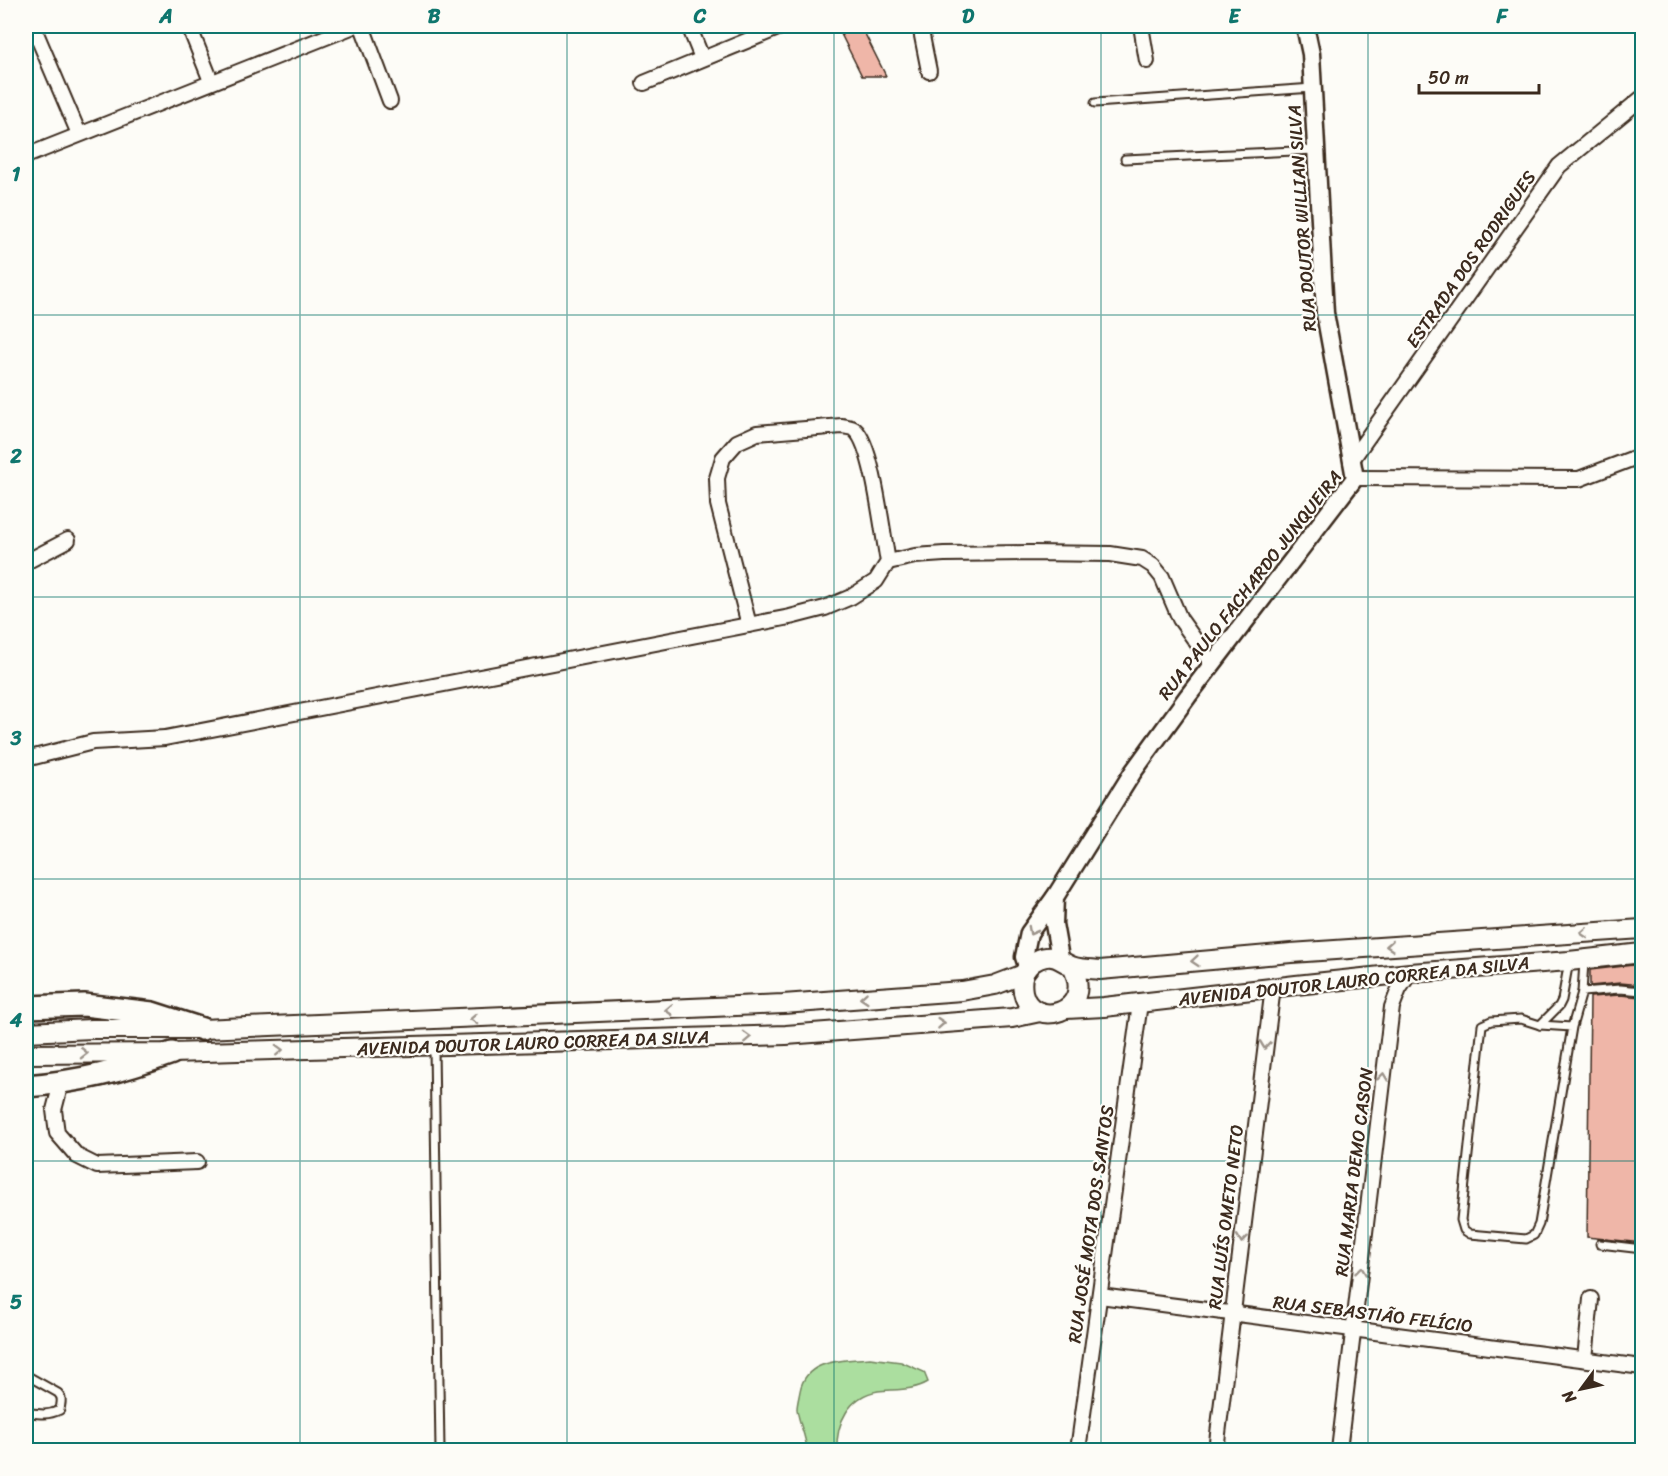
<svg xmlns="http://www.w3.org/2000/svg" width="1668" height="1476" viewBox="0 0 1668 1476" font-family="Sriracha,sans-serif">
	<rect width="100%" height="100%" fill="#fdfcf7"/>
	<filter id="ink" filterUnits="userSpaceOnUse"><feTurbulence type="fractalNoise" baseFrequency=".0167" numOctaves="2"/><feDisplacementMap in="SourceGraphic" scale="12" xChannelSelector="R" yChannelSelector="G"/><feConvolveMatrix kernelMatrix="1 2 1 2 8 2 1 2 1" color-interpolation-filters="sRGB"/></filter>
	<g filter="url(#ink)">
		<path fill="#abde9f" stroke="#73845e" stroke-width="1.5" d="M870,1358L901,1362L924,1372L928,1382C913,1391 895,1389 878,1391C849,1396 836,1423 837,1450H807C806,1436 799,1424 797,1409C797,1404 799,1397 800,1391C806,1358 844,1361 870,1358Z"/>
		<g fill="#efb6a8" stroke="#3b2a1e" stroke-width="1.5">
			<polygon points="837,26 861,26 886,76 862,76"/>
			<polygon points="1642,964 1642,985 1620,983 1590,986 1590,970"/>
			<polygon points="1620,995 1642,997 1642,1243 1587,1237 1590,997"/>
		</g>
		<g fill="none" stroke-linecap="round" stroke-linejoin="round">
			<defs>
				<g id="service">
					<polyline points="1095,103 1313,88"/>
					<polyline points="1125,159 1315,150"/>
					<polyline points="1582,992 1584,962"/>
					<polyline points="1540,1025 1559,1006 1562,1000 1569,961"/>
					<polyline points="1572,1027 1540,1025 1521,1019 1491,1021 1482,1025 1461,1220 1464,1230 1470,1234 1526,1239 1534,1235 1539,1224 1572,1027 1582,992 1620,989 1642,991"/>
					<polyline points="434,1048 440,1450"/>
					<polyline points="1600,1244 1642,1249"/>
					<path d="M26,1375L58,1393C63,1398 61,1403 60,1410C47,1416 39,1414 26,1412"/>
				</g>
				<g id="minor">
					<polyline points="33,26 79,134"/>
					<polyline points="189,26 211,81"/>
					<polyline points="362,26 390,101"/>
					<polyline points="689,26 702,58"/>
					<polyline points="920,26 929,71"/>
					<polyline points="1141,26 1147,61"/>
					<polyline points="644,83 783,26"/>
					<polyline points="26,156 354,26"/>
					<polyline points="1351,461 1559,166 1642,98"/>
					<polyline points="1355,478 1579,479 1642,455"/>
					<polyline points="26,562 68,540"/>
					<polyline points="888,562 915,556 944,554 1031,553 1110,554 1142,559 1153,566 1162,577 1180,619 1212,664"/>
					<path d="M26,759L93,742L165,738L790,617L825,608L851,597L876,581L888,562C883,536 873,445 855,430C852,427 846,427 842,426L757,433L737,442L723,458L717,478L718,504L749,625"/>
					<polyline points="61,1083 54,1110 57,1133 77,1156 97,1166 197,1162"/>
					<polyline points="1100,1296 1642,1367"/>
					<polyline points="1585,1359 1591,1299"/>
					<polyline points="1078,1450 1140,1003"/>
					<polyline points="1216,1450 1273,987"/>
					<polyline points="1339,1450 1392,1007 1399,989 1410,973"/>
				</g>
				<g id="tertiary">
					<polyline points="1055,897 1054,924 1060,958"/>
					<polyline points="1028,969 1024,957 1029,933 1055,897 1133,772 1188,696 1355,478 1325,313 1311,54 1305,26"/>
				</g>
				<g id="secondary">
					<path d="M1072,967C1097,1013 1031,1031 1023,992C1022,986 1022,979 1024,973C1028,965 1037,958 1046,957C1058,955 1062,963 1072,966C1079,969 1091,969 1100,970L1291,953L1642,929"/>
					<polyline points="1066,1009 1104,1007 1296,985 1410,973 1569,961 1642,953"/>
					<polyline points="26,1032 92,1029 202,1029 783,1004 962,991 995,985 1024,974"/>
					<polyline points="26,1054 172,1053 786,1035 1012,1018 1040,1012"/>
				</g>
				<g id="primary">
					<polyline points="26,1007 84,1005 152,1013 202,1029"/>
					<path d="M26,1086C79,1082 122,1071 172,1053"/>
				</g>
			</defs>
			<use href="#service" stroke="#3b2a1e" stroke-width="11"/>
			<use href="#minor" stroke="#3b2a1e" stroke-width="18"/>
			<use href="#tertiary" stroke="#3b2a1e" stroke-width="21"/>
			<use href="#secondary" stroke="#3b2a1e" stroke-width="22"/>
			<use href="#primary" stroke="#3b2a1e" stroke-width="26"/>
			<use href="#service" stroke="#fdfcf7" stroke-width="7"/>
			<use href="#minor" stroke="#fdfcf7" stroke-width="14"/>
			<use href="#tertiary" stroke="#fdfcf7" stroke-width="16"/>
			<use href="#secondary" stroke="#fdfcf7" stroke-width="18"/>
			<use href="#primary" stroke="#fdfcf7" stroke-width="21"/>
		</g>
		<defs><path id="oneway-chevron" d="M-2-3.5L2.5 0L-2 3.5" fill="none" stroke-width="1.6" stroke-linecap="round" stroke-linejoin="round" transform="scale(1.5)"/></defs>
		<g stroke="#9c938a">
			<use href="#oneway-chevron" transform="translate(1032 931) rotate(118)"/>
			<use href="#oneway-chevron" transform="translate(1584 933) rotate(176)"/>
			<use href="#oneway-chevron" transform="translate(1390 946) rotate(176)"/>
			<use href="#oneway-chevron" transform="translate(1195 961) rotate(175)"/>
			<use href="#oneway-chevron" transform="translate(864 998) rotate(176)"/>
			<use href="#oneway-chevron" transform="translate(669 1010) rotate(177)"/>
			<use href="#oneway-chevron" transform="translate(474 1019) rotate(178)"/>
			<use href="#oneway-chevron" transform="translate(941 1023) rotate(-4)"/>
			<use href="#oneway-chevron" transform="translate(747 1037) rotate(-2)"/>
			<use href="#oneway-chevron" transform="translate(1265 1045) rotate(97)"/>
			<use href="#oneway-chevron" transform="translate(279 1050) rotate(-2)"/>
			<use href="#oneway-chevron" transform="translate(84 1053) rotate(1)"/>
			<use href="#oneway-chevron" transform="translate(1383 1077) rotate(-83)"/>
			<use href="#oneway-chevron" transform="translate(1242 1239) rotate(97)"/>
			<use href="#oneway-chevron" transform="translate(1361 1271) rotate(-83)"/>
		</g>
	</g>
	<path fill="none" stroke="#0f766e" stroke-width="1.5" stroke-opacity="0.55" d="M300,26V1450M567,26V1450M834,26V1450M1101,26V1450M1368,26V1450M26,315H1642M26,597H1642M26,879H1642M26,1161H1642"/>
	<g text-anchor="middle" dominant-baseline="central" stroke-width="4.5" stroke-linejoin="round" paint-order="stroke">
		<g font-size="18" fill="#3b2a1e" stroke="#fdfcf7">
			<text transform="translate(1302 218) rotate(-94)">RUA DOUTOR WILLIAN SILVA</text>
			<text transform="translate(1471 259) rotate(-55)">ESTRADA DOS RODRIGUES</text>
			<text transform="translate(1250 585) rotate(-52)">RUA PAULO FACHARDO JUNQUEIRA</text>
			<text transform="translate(1354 981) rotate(-6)">AVENIDA DOUTOR LAURO CORREA DA SILVA</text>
			<text transform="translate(533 1043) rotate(-2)">AVENIDA DOUTOR LAURO CORREA DA SILVA</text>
			<text transform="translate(1354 1172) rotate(-83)">RUA MARIA DEMO CASON</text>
			<text transform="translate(1226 1217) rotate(-83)">RUA LUÍS OMETO NETO</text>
			<text transform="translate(1091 1224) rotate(-82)">RUA JOSÉ MOTA DOS SANTOS</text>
			<text transform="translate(1373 1314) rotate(7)">RUA SEBASTIÃO FELÍCIO</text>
		</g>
	</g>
	<rect width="1668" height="1476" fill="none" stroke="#fdfcf7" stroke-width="66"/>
	<g transform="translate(1581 1389) rotate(237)" stroke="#fdfcf7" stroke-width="4.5" paint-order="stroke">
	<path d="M0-4.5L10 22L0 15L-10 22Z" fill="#3b2a1e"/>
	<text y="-9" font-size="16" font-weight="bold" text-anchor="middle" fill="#3b2a1e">N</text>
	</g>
	<path d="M1419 84v9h120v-9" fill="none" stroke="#3b2a1e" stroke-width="3"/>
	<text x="1428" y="84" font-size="18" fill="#3b2a1e" stroke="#fdfcf7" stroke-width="4.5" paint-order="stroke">50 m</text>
	<rect x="33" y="33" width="1602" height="1410" fill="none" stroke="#0f766e" stroke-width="2"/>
	<g font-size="20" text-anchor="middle" font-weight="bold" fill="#0f766e">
		<text x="166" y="23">A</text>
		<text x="434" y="23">B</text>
		<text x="700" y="23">C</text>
		<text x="968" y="23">D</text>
		<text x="1234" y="23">E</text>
		<text x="1502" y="23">F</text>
		<text x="16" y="181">1</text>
		<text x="16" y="463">2</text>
		<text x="16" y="745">3</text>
		<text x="16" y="1027">4</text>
		<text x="16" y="1309">5</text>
	</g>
</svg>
